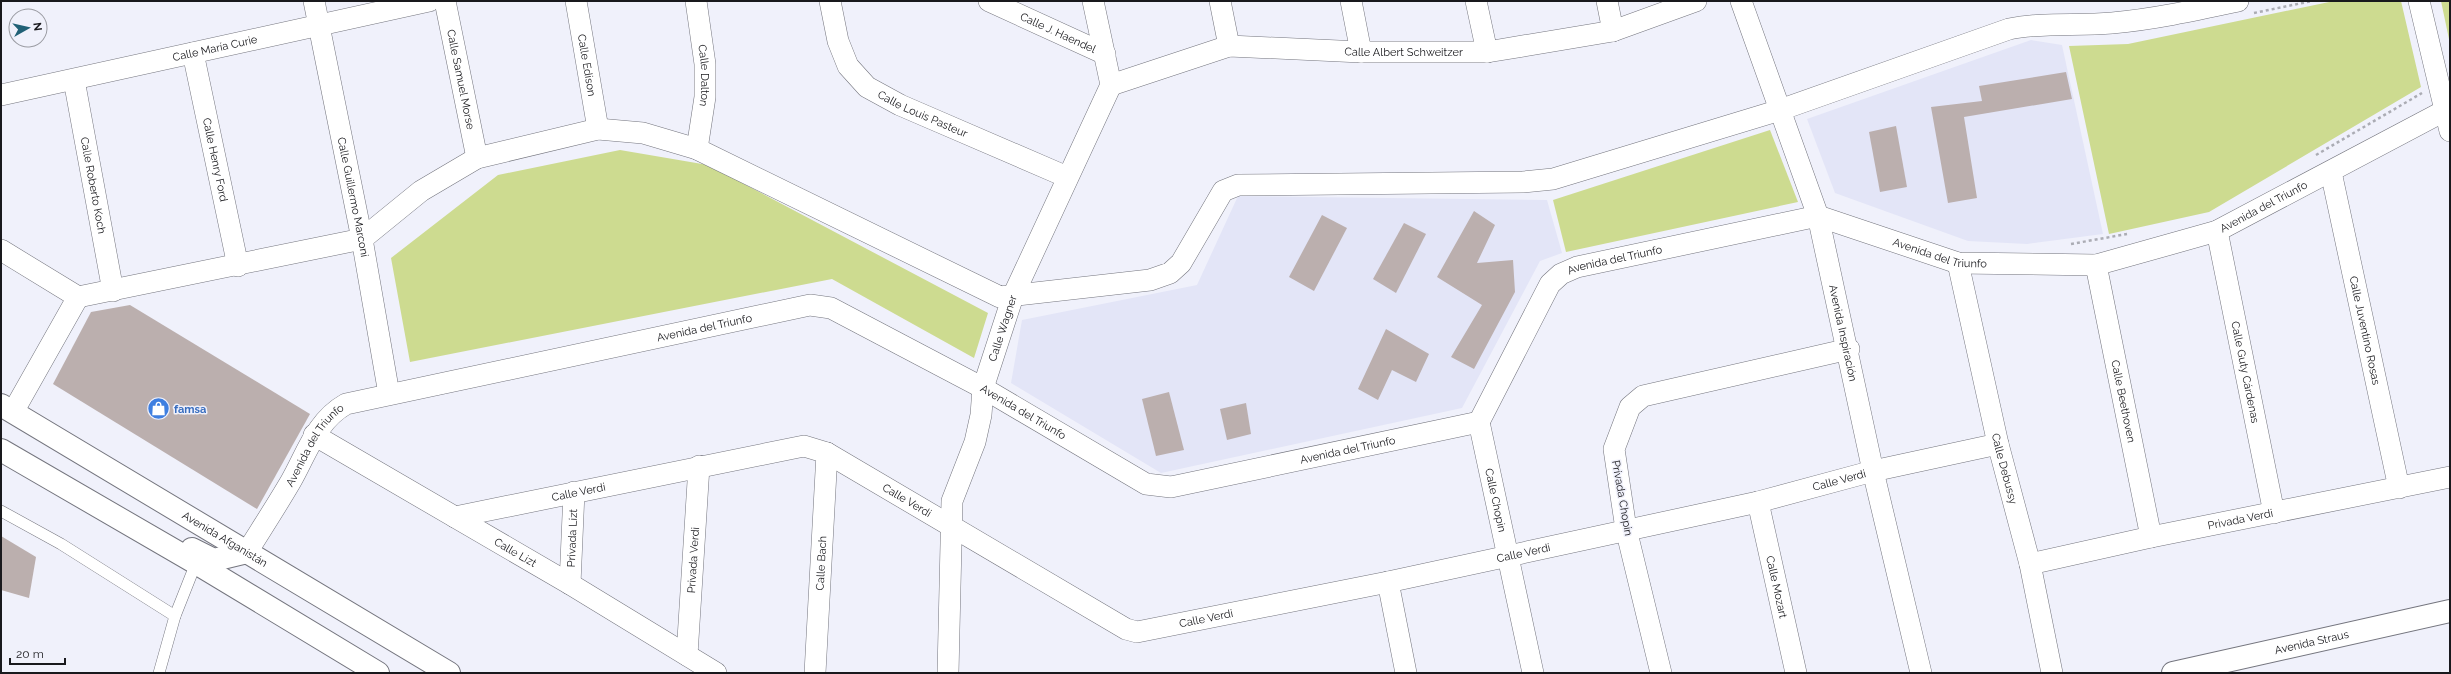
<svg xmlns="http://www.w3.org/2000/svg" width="2451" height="674" viewBox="0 0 2451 674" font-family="Raleway,sans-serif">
	<rect width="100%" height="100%" fill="#f0f1fb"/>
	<g fill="#e3e5f7">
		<polygon points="2031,40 2062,45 2103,234 2027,244 1968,241 1835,193 1807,119"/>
		<polygon points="1238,196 1547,200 1562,253 1540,261 1462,408 1161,473 1011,383 1022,320 1197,285"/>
	</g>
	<g fill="#cddb90">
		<polygon points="2334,1 2401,1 2421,87 2209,212 2109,234 2069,46 2128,44"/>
		<polygon points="2441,1 2450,1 2450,44"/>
		<polygon points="1770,130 1798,202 1566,252 1553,200"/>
		<polygon points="620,150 708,165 988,313 974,358 832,279 410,362 391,258 498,175"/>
	</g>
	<g fill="#bbafae">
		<polygon points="2066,72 2072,99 1964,117 1977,198 1948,203 1931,107 1982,101 1979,86"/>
		<polygon points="1896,126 1907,187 1880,192 1869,132"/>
		<polygon points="1474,211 1495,225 1477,263 1513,260 1515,292 1474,369 1451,357 1482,305 1437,277"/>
		<polygon points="1322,215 1347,228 1314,291 1289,277"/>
		<polygon points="1404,223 1426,234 1396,293 1373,279"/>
		<polygon points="130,305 310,414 257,509 53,384 91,312"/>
		<polygon points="1386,329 1429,354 1416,382 1392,370 1378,400 1358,389"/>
		<polygon points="1169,392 1184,450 1156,456 1142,399"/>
		<polygon points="1246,403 1251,434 1227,440 1220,409"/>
		<polygon points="1,536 36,557 29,598 1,590"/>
	</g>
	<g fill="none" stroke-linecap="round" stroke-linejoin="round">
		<defs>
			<g id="lane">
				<polyline points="1,511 61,544 175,616"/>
				<polyline points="159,673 175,616 196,563"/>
			</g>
			<g id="street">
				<path id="s1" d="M314,1L362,239L389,394"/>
				<path id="s2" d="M445,1L477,158"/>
				<path id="s3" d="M576,1L598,129"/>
				<path id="s4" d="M696,1L705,64V97L697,149"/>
				<path id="s5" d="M830,1L838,41L848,66L867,87L900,105L1067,177"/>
				<path id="s6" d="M989,1L1105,54"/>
				<polyline points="1220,1 1229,46"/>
				<polyline points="1351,1 1361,52"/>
				<polyline points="1476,1 1487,52"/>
				<polyline points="1607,1 1613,31"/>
				<path id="s7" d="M1741,1L1818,216L1873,471L1921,673"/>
				<polyline points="2419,1 2450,131"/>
				<path id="s8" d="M193,53L238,266"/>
				<path id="s9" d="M74,80L113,291"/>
				<path id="s10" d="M1111,85L1229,46L1361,52H1487L1613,31L1696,1"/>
				<path id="s11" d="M1,95L429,1"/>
				<path id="s12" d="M2331,172L2399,488"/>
				<path id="s13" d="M2217,231L2274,513"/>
				<polyline points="1,250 78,297"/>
				<path id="s14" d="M1958,263L1998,444L2030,564L2052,673"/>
				<path id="s15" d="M2096,265L2151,537"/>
				<path d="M78,297L362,239L421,191L477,158L598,129L643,133L697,149L1000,297L1150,280L1170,273L1181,263L1223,191L1238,185L1523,182L1553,179L1780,110L2009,29C2043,22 2077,26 2112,23C2155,19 2196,10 2238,1"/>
				<polyline points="13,412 78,297"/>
				<path id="s16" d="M1479,422L1533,673"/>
				<path id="s17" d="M314,435L570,584L716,673"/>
				<path id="s18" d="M1758,502L1796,673"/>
				<path id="s19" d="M455,517L804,446L827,453L1126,629L1137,632L1388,582L1758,502L1873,471L1998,444"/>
				<path id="s20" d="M247,552C262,528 277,505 291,481C307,453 316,421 346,404L810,305L831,308L983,388L1146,484L1171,487L1479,422L1550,284L1561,274L1577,267L1818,216L1958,263L2096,265L2217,231L2446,110H2450"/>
				<path id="s21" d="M2030,564L2151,537L2450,477"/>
				<polyline points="1388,582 1406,673"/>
				<path id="s22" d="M570,584L574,492"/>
				<path id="s23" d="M687,655L699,466"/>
				<path id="s24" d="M815,673L827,453"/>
				<path id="s25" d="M948,673L952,501L975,442L981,415L983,388L1013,296L1111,85L1093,1"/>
				<polyline points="1661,673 1626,529 1614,449 1630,407 1643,396 1849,349"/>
			</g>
			<g id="secondary">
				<path id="s26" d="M2173,673L2450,611"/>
			</g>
			<g id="primary">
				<path id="s27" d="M1,405L449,673"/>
				<polyline points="1,450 196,563 378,673"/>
				<polyline points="192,549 214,560 247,552"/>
			</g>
		</defs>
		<use href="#lane" stroke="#74757e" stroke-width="12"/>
		<use href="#street" stroke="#74757e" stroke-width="22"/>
		<use href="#secondary" stroke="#74757e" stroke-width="24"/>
		<use href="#primary" stroke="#74757e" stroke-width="24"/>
		<g stroke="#abacb4" stroke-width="2.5" stroke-dasharray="3 3" stroke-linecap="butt">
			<polyline points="2254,13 2312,1"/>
			<polyline points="2316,155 2422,93"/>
			<polyline points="2071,244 2127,234"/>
		</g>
		<use href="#lane" stroke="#fff" stroke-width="11"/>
		<use href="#street" stroke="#fff" stroke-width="21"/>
		<use href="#secondary" stroke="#fff" stroke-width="22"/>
		<use href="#primary" stroke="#fff" stroke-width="22"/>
	</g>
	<defs>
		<symbol id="shop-disc" viewBox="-11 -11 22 22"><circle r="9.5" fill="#3f7fe0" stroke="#f0f1fb"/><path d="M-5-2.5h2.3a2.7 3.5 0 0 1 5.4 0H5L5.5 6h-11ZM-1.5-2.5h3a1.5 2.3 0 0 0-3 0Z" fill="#fff"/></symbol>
	</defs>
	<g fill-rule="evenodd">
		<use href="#shop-disc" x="146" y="396" width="25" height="25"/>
	</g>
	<g text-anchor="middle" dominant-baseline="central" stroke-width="3" stroke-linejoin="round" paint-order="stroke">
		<g font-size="11" fill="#19191d" stroke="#f0f1fb">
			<text stroke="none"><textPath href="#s6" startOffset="76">Calle J. Haendel</textPath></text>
			<text stroke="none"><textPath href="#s11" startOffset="219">Calle María Curie</textPath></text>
			<text stroke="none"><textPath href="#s10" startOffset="299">Calle Albert Schweitzer</textPath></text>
			<text stroke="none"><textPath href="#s3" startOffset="65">Calle Edison</textPath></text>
			<text stroke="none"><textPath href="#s4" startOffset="75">Calle Dalton</textPath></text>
			<text stroke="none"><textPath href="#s2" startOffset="80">Calle Samuel Morse</textPath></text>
			<text stroke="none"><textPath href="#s5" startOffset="158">Calle Louis Pasteur</textPath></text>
			<text stroke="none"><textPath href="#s8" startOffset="109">Calle Henry Ford</textPath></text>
			<text stroke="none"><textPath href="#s9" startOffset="107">Calle Roberto Koch</textPath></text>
			<text stroke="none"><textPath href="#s1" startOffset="200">Calle Guillermo Marconi</textPath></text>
			<text stroke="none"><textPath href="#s20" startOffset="2274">Avenida del Triunfo</textPath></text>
			<text stroke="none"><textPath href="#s20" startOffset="1938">Avenida del Triunfo</textPath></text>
			<text stroke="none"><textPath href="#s20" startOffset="1602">Avenida del Triunfo</textPath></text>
			<text stroke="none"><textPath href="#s20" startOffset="546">Avenida del Triunfo</textPath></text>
			<text stroke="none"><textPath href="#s25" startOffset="353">Calle Wagner</textPath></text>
			<text stroke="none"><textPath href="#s12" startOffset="162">Calle Juventino Rosas</textPath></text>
			<text stroke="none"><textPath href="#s7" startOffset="348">Avenida Inspiración</textPath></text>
			<text stroke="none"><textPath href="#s13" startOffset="144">Calle Guty Cárdenas</textPath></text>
			<text stroke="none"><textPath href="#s15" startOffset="139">Calle Beethoven</textPath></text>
			<text stroke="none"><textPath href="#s20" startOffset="894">Avenida del Triunfo</textPath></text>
			<text stroke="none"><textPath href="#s20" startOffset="127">Avenida del Triunfo</textPath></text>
			<text stroke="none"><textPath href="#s20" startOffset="1242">Avenida del Triunfo</textPath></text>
			<text stroke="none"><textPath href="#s14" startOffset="211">Calle Debussy</textPath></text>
			<text stroke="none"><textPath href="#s19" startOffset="1457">Calle Verdi</textPath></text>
			<text stroke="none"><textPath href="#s19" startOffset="126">Calle Verdi</textPath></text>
			<text transform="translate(1622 498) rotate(80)">Privada Chopin</text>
			<text stroke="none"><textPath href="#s19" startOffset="473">Calle Verdi</textPath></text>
			<text stroke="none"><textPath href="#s16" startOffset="80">Calle Chopin</textPath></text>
			<text stroke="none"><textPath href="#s21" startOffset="215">Privada Verdi</textPath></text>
			<text stroke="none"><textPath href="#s22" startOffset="46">Privada Lizt</textPath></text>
			<text stroke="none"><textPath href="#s27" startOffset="261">Avenida Afganistán</textPath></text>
			<text stroke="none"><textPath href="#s17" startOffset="233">Calle Lizt</textPath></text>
			<text stroke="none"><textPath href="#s19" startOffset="1133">Calle Verdi</textPath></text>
			<text stroke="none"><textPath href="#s23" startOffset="95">Privada Verdi</textPath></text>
			<text stroke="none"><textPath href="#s24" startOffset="110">Calle Bach</textPath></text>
			<text stroke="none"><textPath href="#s18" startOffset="87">Calle Mozart</textPath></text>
			<text stroke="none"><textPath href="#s19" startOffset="809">Calle Verdi</textPath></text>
			<text stroke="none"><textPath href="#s26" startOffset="142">Avenida Straus</textPath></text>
		</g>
		<g font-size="11" font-weight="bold" fill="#366cbe" stroke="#f0f1fb" text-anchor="start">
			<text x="174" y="409">famsa</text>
		</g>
	</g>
	<rect width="2451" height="674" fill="none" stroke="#19191d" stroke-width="4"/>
	<g transform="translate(28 28) rotate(82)"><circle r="19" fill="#f0f1fb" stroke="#9a9ba2"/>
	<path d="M0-3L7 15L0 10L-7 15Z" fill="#216176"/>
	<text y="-6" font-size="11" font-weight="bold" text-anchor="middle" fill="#19191d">N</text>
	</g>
	<path d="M10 658v6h55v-6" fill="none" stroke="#19191d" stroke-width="2"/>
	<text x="16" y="658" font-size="12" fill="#19191d" stroke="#f0f1fb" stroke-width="3" paint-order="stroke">20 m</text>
</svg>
